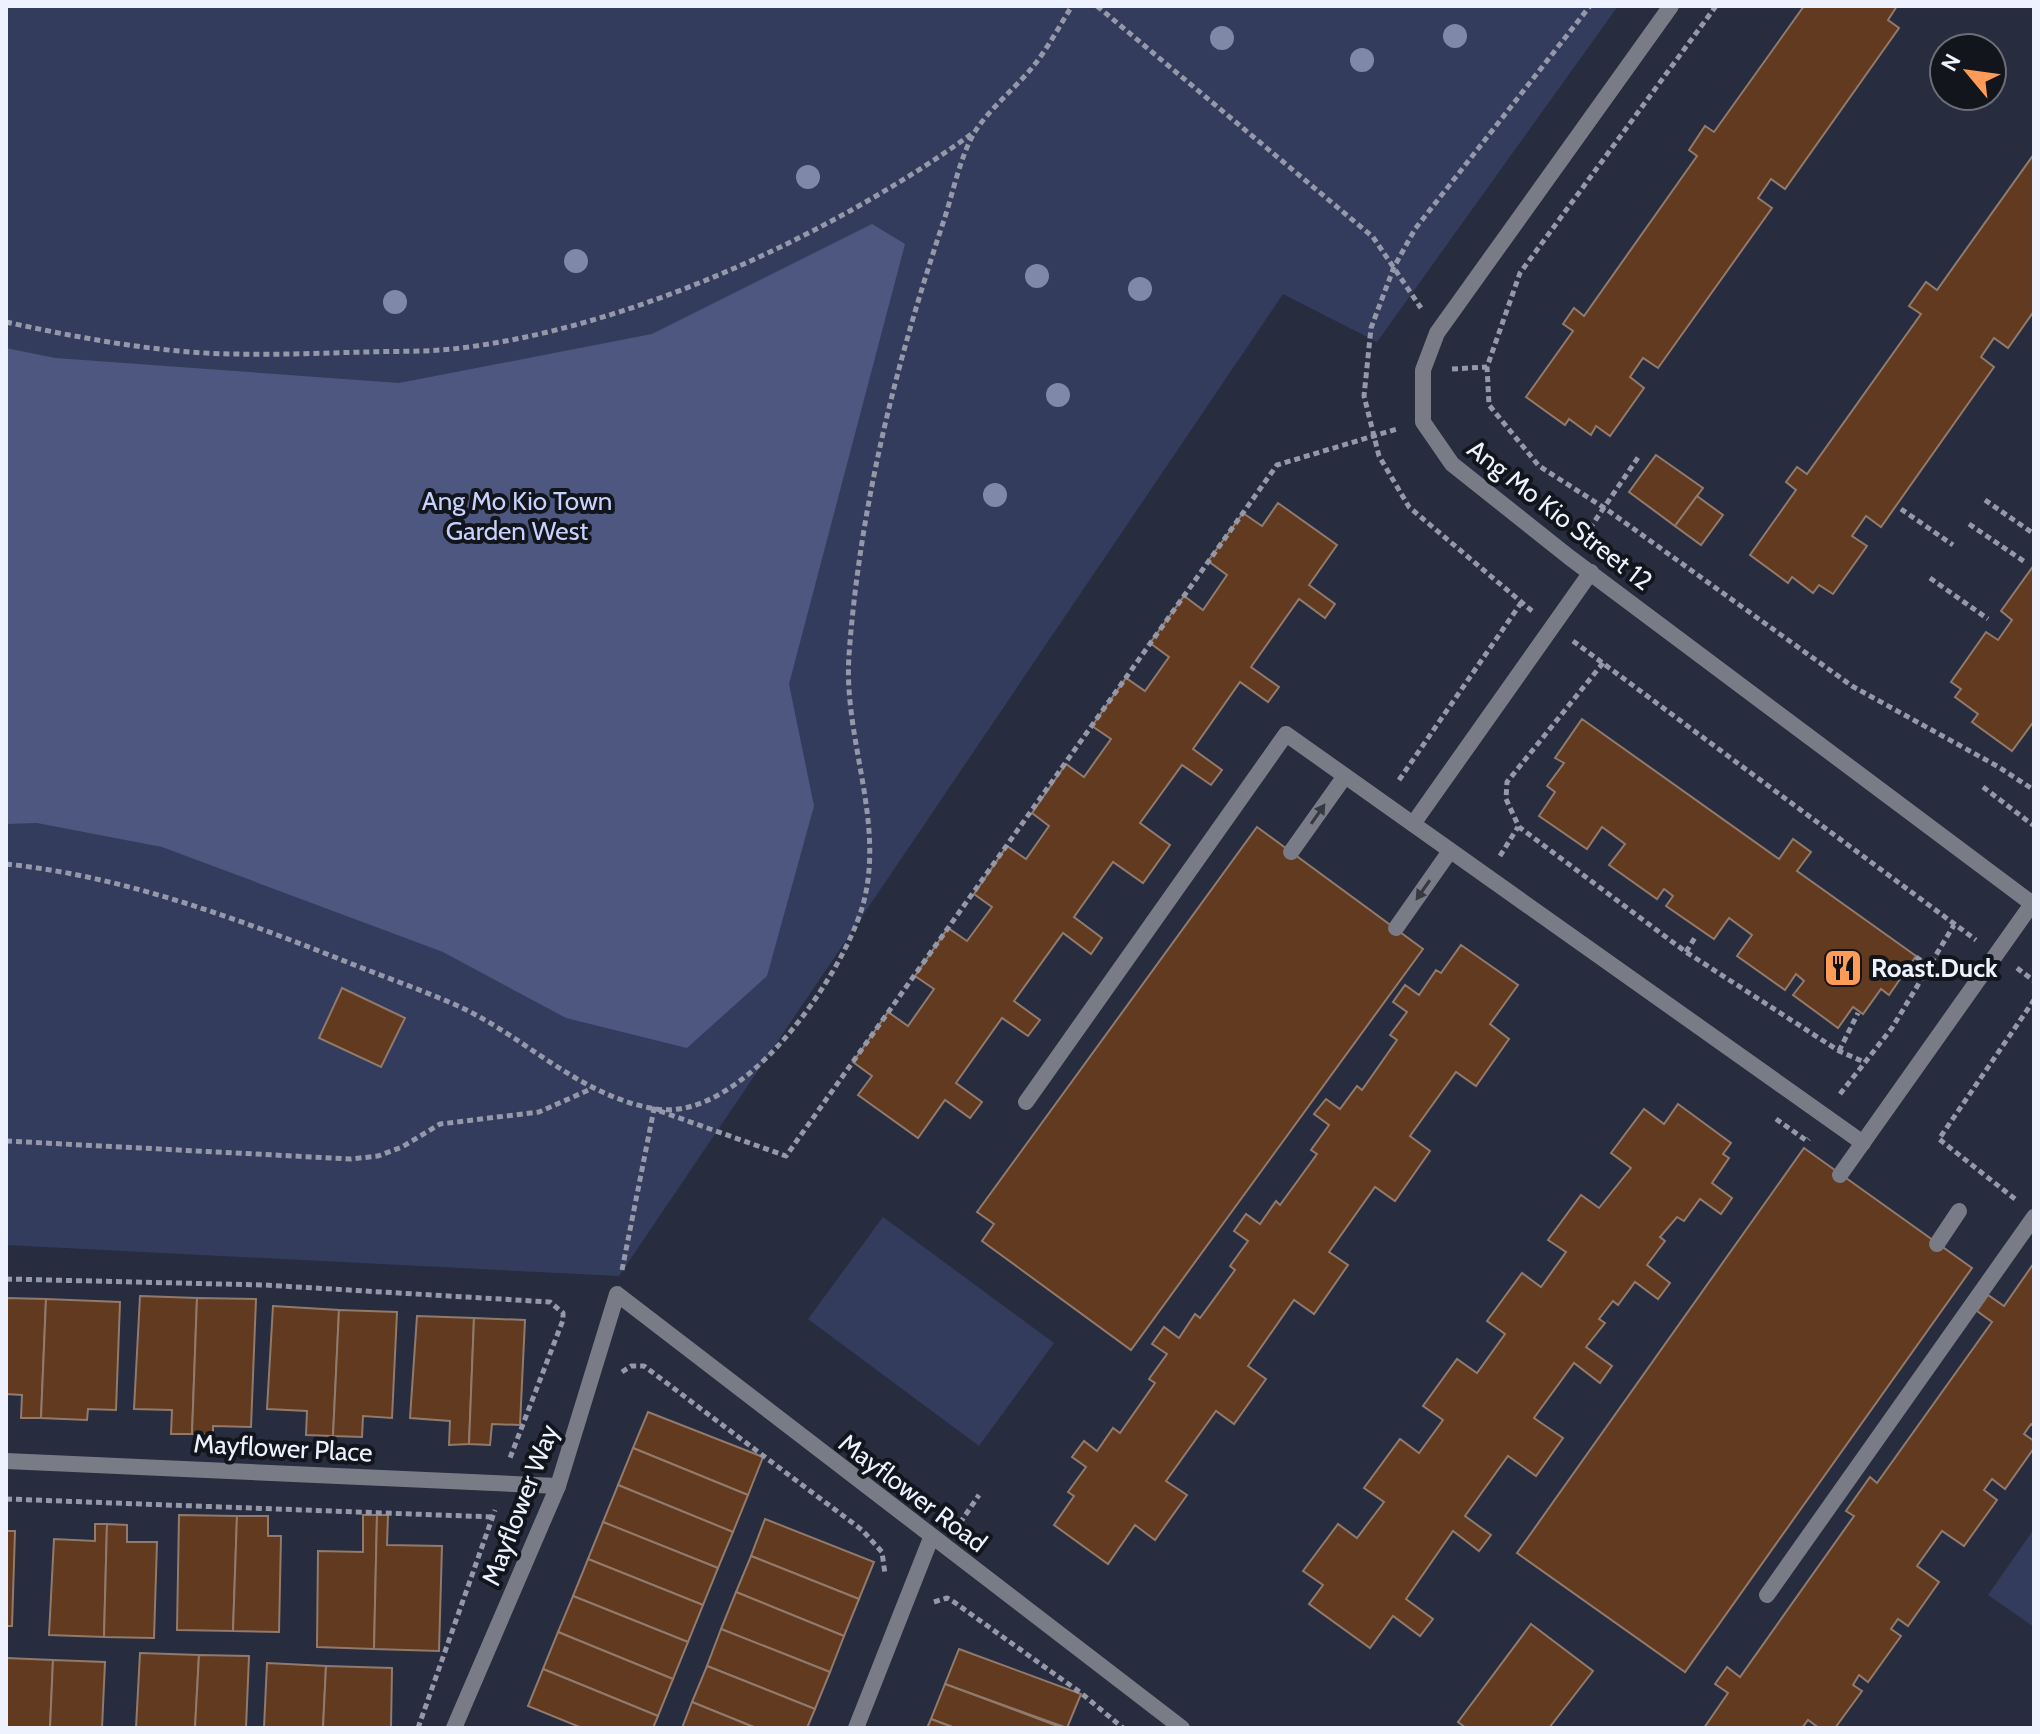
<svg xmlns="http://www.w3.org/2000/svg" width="2040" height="1734" viewBox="0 0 2040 1734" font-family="Cabin,sans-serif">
	<rect width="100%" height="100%" fill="#272c3f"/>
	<g fill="#343c5e">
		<polygon points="6,6 1618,6 1377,342 1283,294 619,1276 6,1245"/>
		<polygon points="883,1217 1054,1343 979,1446 808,1319"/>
		<polygon points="2034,1529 2034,1627 1988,1595"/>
	</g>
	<polygon fill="#4d5780" points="872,224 905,244 789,684 814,806 767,976 687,1048 566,1018 443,952 162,847 37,823 6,824 6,348 55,358 399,383 652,334"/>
	<g fill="#613a1f" stroke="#917a6c" stroke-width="2">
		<polygon points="1804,6 1897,6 1888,20 1899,28 1785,189 1771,179 1758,198 1772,208 1658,368 1643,358 1630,377 1644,388 1610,436 1596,426 1591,435 1569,419 1565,425 1526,397 1573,331 1563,324 1574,308 1584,316 1697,156 1689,150 1705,126 1714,132"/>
		<polygon points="2034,154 2034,311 2008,348 1994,338 1981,357 1994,367 1881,527 1866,516 1852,536 1867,546 1833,594 1819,585 1813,593 1792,577 1788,583 1750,555 1796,490 1786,482 1797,467 1807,474 1921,314 1909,306 1926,282 1937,290"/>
		<polygon points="1656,455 1703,488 1675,526 1629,492"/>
		<polygon points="1697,496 1723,515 1701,545 1675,526"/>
		<polygon points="1278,503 1337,545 1309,585 1335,604 1325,618 1299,599 1251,667 1279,687 1268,702 1240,682 1193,749 1222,770 1211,785 1182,765 1140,823 1170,845 1143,883 1113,862 1074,917 1102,938 1091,954 1063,933 1014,1001 1040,1020 1028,1036 1002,1018 956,1083 982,1102 970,1118 945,1100 918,1138 858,1095 872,1076 853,1062 888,1012 908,1026 934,989 915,976 948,928 967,941 992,907 974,894 1007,846 1026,859 1049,826 1032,813 1066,764 1084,777 1111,739 1092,726 1126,678 1145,691 1169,657 1150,643 1184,596 1203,610 1227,575 1208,561 1243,513 1262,526"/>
		<polygon points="2034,565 2034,721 2012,751 1972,722 1978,714 1955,697 1961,689 1951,682 1986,632 1998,640 2012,620 2001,611"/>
		<polygon points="1582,719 1779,859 1793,839 1811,852 1797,871 1916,956 1889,995 1881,989 1863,1014 1853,1007 1838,1028 1793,995 1804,981 1796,974 1785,990 1737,956 1752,935 1729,918 1714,939 1666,906 1673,896 1664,889 1657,899 1609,865 1625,844 1602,827 1587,849 1539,816 1555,792 1547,786 1564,763 1555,758"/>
		<polygon points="1257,827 1423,949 1131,1350 982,1241 994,1224 977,1212"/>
		<polygon points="1461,945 1518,985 1490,1024 1509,1039 1476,1086 1456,1072 1410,1136 1430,1151 1395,1201 1375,1187 1329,1252 1348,1265 1314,1314 1294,1300 1248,1366 1266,1379 1234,1424 1216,1411 1166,1481 1187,1495 1155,1540 1135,1525 1108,1564 1054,1525 1074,1496 1068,1492 1086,1467 1072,1457 1084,1441 1097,1451 1113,1428 1120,1433 1155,1383 1149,1379 1167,1354 1152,1344 1164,1327 1179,1338 1195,1314 1200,1318 1235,1270 1230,1266 1248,1241 1234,1231 1246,1214 1260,1224 1276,1201 1280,1205 1317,1154 1311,1150 1329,1125 1314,1114 1326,1099 1340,1109 1357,1086 1362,1090 1397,1040 1390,1035 1407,1012 1393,1002 1405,985 1419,995 1436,970 1441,973"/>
		<polygon points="342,988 405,1018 381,1067 319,1038"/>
		<polygon points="1678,1104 1731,1143 1723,1154 1729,1158 1712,1183 1732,1198 1721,1214 1700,1199 1684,1221 1677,1217 1660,1237 1665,1241 1647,1265 1670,1283 1658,1299 1635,1282 1618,1305 1613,1301 1599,1319 1605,1323 1586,1347 1612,1366 1600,1383 1574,1363 1534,1418 1563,1438 1536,1476 1508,1456 1465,1516 1491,1535 1479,1551 1453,1531 1406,1599 1433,1619 1420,1636 1393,1616 1370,1648 1309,1604 1323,1585 1303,1571 1338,1524 1357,1538 1384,1502 1364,1488 1400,1439 1419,1453 1443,1420 1423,1406 1457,1359 1477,1373 1505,1334 1487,1321 1522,1273 1541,1287 1566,1252 1548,1240 1581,1195 1599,1208 1631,1168 1611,1153 1644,1109 1664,1124"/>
		<polygon points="1804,1148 1972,1268 1685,1672 1517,1553"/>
		<polygon points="2034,1263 2034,1427 2031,1424 2024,1434 2034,1441 2034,1448 2005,1489 1992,1479 1984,1490 1997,1500 1964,1546 1942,1531 1917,1566 1939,1582 1908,1626 1898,1619 1891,1629 1901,1636 1868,1682 1859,1675 1853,1685 1862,1691 1835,1728 1819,1728 1808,1720 1802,1728 1704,1728 1728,1693 1715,1684 1727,1667 1740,1677 1854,1516 1846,1511 1870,1477 1877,1483 1992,1322 1977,1311 1988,1295 2004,1306"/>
		<polygon points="140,1296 197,1298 192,1434 171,1434 172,1410 134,1409"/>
		<polygon points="6,1298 46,1299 41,1418 21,1418 22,1395 6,1394"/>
		<polygon points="197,1298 256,1299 251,1427 213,1426 213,1435 192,1434"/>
		<polygon points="46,1299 120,1302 116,1410 88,1409 87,1420 41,1418"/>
		<polygon points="273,1306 339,1310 333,1436 306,1435 307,1411 267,1409"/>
		<polygon points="339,1310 397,1312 392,1418 363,1416 362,1437 333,1436"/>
		<polygon points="417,1316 474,1318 469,1444 449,1445 450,1421 410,1418"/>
		<polygon points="474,1318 525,1320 520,1425 492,1424 490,1445 469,1444"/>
		<polygon points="648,1412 763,1457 748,1495 633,1448"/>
		<polygon points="633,1448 748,1495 733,1532 618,1485"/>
		<polygon points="618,1485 733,1532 718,1568 603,1522"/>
		<polygon points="179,1515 237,1516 233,1631 177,1630"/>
		<polygon points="363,1515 377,1515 374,1649 317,1647 318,1551 363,1552"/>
		<polygon points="377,1515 388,1515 387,1545 442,1546 439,1651 374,1649"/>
		<polygon points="237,1516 268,1516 268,1536 281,1536 279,1632 233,1631"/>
		<polygon points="765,1519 874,1562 859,1599 751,1556"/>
		<polygon points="603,1522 718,1568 703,1605 588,1559"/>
		<polygon points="95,1524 107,1524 104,1637 49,1635 54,1539 95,1541"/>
		<polygon points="107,1524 127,1525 127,1542 157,1542 154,1638 104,1637"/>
		<polygon points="6,1531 15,1531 12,1626 6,1626"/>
		<polygon points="751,1556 859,1599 844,1636 736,1592"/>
		<polygon points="588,1559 703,1605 688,1642 573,1596"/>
		<polygon points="736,1592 844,1636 830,1672 721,1629"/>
		<polygon points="573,1596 688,1642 673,1679 558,1632"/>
		<polygon points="1531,1624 1593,1671 1549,1728 1466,1728 1458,1722"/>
		<polygon points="721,1629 830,1672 815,1709 707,1666"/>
		<polygon points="558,1632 673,1679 658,1716 543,1669"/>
		<polygon points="959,1649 1081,1694 1067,1728 945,1684"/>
		<polygon points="140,1653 199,1655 195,1728 136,1728"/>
		<polygon points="199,1655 249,1656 246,1728 195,1728"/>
		<polygon points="6,1658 53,1660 50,1728 6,1728"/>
		<polygon points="53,1660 105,1662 102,1728 50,1728"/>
		<polygon points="267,1663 326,1666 323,1728 264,1728"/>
		<polygon points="326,1666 392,1668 391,1728 323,1728"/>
		<polygon points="707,1666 815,1709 807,1728 756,1728 692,1702"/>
		<polygon points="543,1669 658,1716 653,1728 582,1728 528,1706"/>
		<polygon points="945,1684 1063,1728 955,1728 931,1719"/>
		<polygon points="692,1702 756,1728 682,1728"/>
		<polygon points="931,1719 955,1728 927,1728"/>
	</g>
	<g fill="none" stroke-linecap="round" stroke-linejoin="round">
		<g stroke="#9498a8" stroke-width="5" stroke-dasharray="6 4" stroke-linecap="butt">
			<polyline points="1097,6 1373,237 1421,308"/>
			<polyline points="1716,6 1520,273 1487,367 1489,405 1539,466 1606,509 1852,686 1997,766 2034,790"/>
			<path d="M6,322C80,338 158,353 234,354C278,355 323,353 367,352C395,351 424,352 452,349C627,330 832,235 973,133"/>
			<polyline points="1452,369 1487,367"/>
			<polyline points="1985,500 2034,534"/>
			<polyline points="1901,509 1953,545"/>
			<polyline points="1969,524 2025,562"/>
			<polyline points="1584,537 1639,456"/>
			<polyline points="1930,578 1988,619"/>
			<polyline points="1532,611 1409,507 1379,456 1364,396 1371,328 1394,267 1415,229 1590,6"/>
			<polyline points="1573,641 1976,940"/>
			<polyline points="1603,663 1507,782 1506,799 1519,827 1686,952 1839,1051 1864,1062"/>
			<polyline points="1399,780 1521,603"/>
			<polyline points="1983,787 2033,825"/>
			<polyline points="1500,856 1518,827"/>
			<path d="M6,864C121,876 230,916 337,958C376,974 417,988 456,1005C525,1036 578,1096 656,1109C742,1122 840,980 862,908C887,824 843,740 849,655C860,505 896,364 943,223C953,194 960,155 976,130C992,106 1017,87 1035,64C1049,46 1060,25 1072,6"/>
			<polyline points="1686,952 1696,936"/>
			<polyline points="1916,957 1931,968"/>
			<polyline points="2017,968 2034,981"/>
			<polyline points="1839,1051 1858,1013"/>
			<polyline points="1840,1094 1892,1028 1954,925"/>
			<polyline points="1776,1119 1807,1141 1809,1139"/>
			<polyline points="6,1141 351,1159 378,1156 402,1147 440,1124 539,1112 591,1089"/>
			<polyline points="2015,1199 1939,1139 2034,1000"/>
			<polyline points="622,1270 654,1109 786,1156 1277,465 1397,429"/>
			<polyline points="6,1279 264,1285 550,1302 563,1313 563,1320 510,1458"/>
			<polyline points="622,1372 631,1366 644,1366 862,1530 882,1552 885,1574"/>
			<polyline points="6,1499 493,1517"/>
			<polyline points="960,1523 979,1495"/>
			<polyline points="934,1602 947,1598 954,1602 1081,1693 1123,1728"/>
			<polyline points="418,1728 495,1510"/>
		</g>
		<g stroke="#797c86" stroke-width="16">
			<polyline points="1413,824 1591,572"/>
			<polyline points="1291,852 1345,776"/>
			<polyline points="1396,928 1450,851"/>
			<polyline points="1026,1102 1286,734 1863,1143"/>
			<polyline points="1840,1175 2034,901"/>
			<polyline points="1937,1244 1959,1211"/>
			<polyline points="1767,1595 2034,1217"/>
		</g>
		<g stroke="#797c86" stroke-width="16">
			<polyline points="1671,6 1437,333 1423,370 1423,422 1452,464 1569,557 2034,905"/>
			<polyline points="6,1461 558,1486"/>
			<polyline points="454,1728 558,1486 617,1294 1182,1728"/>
			<polyline points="856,1728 931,1538"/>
		</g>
	</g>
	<g fill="#7f88a7">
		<circle cx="1455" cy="36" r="12"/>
		<circle cx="1222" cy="38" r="12"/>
		<circle cx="1362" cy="60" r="12"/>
		<circle cx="808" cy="177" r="12"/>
		<circle cx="576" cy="261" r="12"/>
		<circle cx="1037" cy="276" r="12"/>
		<circle cx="1140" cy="289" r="12"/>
		<circle cx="395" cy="302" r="12"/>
		<circle cx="1058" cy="395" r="12"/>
		<circle cx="995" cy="495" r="12"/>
	</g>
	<defs><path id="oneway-solid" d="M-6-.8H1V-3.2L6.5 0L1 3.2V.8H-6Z" transform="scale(2)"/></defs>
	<g fill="#373942">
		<use href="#oneway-solid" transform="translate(1318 814) rotate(-55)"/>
		<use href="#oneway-solid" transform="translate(1423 890) rotate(125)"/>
	</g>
	<defs>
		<symbol id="restaurant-square" viewBox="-11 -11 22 22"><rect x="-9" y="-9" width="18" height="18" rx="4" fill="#fe9c57" stroke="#13151d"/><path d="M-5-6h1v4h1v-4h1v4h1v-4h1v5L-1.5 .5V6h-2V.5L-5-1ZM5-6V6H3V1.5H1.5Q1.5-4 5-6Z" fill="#111"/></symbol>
	</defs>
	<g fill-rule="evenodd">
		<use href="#restaurant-square" x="1821" y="946" width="44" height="44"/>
	</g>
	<g text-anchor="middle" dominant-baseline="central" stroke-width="8" stroke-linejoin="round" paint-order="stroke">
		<g font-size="26" fill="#c7d3fc" stroke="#13151d">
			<text x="517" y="501">Ang Mo Kio Town<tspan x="517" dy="30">Garden West</tspan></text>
		</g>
		<g font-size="26" fill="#eef1fe" stroke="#13151d">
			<text transform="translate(1560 515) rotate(38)">Ang Mo Kio Street 12</text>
			<text transform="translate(283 1448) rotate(3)">Mayflower Place</text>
			<text transform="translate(913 1493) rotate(37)">Mayflower Road</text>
			<text transform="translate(520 1505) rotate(-69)">Mayflower Way</text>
		</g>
		<g font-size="26" font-weight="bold" fill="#eef1fe" stroke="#13151d" text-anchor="start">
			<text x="1871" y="968">Roast.Duck</text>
		</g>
	</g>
	<rect width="2040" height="1734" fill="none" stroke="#eef1fe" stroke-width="16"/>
	<g transform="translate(1968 72) rotate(299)"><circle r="38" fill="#13151d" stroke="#6b6d77" stroke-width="2"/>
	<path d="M0-6L14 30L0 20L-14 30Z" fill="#fe9c57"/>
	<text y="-12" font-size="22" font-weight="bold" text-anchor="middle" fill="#eef1fe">N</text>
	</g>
</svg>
